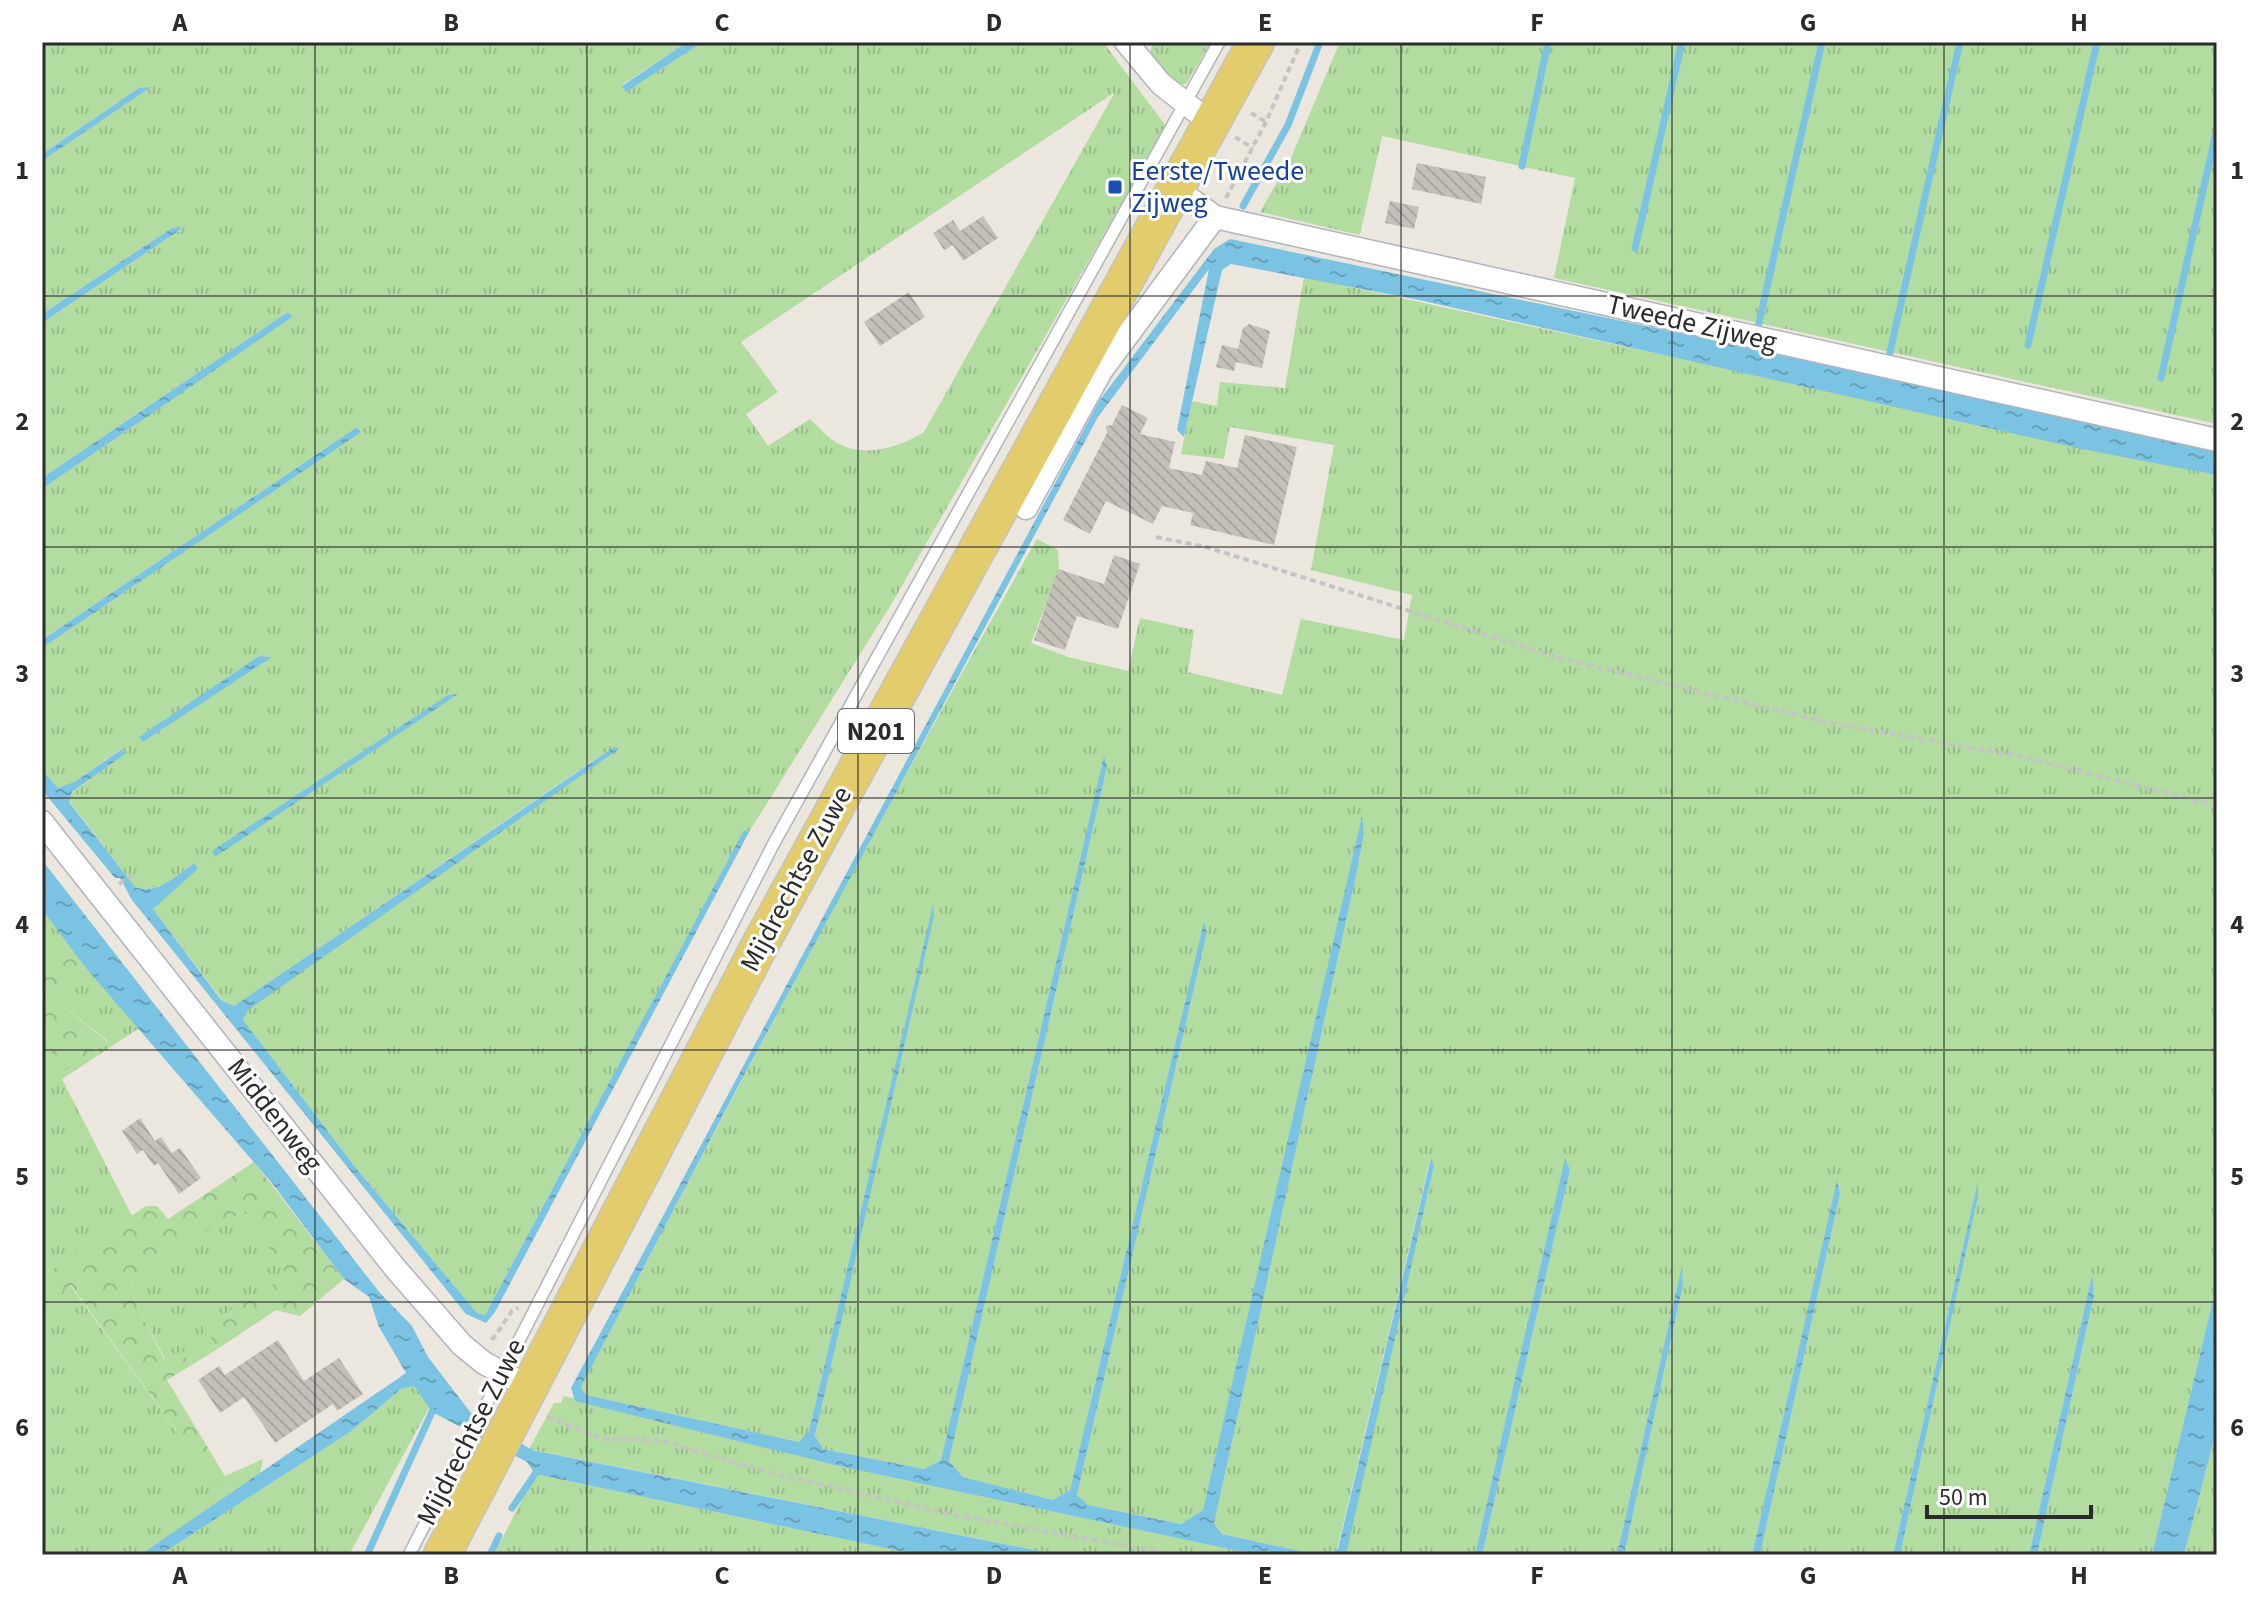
<svg xmlns="http://www.w3.org/2000/svg" width="2259" height="1597" viewBox="0 0 2259 1597" font-family="'Source Sans 3',sans-serif">
	<defs>
		<pattern id="grass-tufts" width="24" height="20" patternUnits="userSpaceOnUse" patternTransform="scale(2)"><rect width="24" height="20" fill="#b2dca0"/><path d="M3 7l-1-3M5 7V3M7 7l1-3M15 17l-1-3M17 17v-4M19 17l1-3" fill="none" stroke="#99bd8a"/></pattern>
		<pattern id="forest-crowns" width="20" height="18" patternUnits="userSpaceOnUse" patternTransform="scale(2)"><rect width="20" height="18" fill="#b2dca0"/><path d="M2 6a3 3 0 1 1 6 0M12 15a3 3 0 1 1 6 0" fill="none" stroke="#99bd8a"/></pattern>
		<pattern id="water-ripples" width="26" height="14" patternUnits="userSpaceOnUse" patternTransform="scale(2)"><rect width="26" height="14" fill="#7bc3e3"/><path d="M2 4q2-2 4 0t4 0M15 11q2-2 4 0t4 0" fill="none" stroke="#659fb8"/></pattern>
		<pattern id="building-back-hatch" width="6" height="6" patternUnits="userSpaceOnUse" patternTransform="scale(2)"><rect width="6" height="6" fill="#c4c0b9"/><path d="M-1 5l2 2M0 0l6 6M5-1l2 2" fill="none" stroke="#a9a59f"/></pattern>
	</defs>
	<rect width="100%" height="100%" fill="#ebe6de"/>
	<g fill="url(#grass-tufts)" fill-rule="evenodd">
		<path d="M42,42H687L622,85L626,92L703,42H1103L1166,126L892,603L749,832L744,831L485,1315L477,1313L356,1168L243,1021L247,1010L613,747L234,1006L222,1000L153,909L197,869L193,863C176,877 158,894 135,887L69,801L72,793L124,754L121,749L76,781L58,788L42,770V648L360,431L357,427L42,640V489L291,317L288,312L42,478V323L182,229L172,228L42,314V161L149,88H139L42,154ZM1115,92L924,432C899,447 867,458 839,444C828,439 819,427 810,419L768,446L746,414L778,392L741,342ZM259,656L271,657L143,742L140,737Z"/>
		<polygon points="1149,42 1211,42 1186,84 1174,85 1148,59 1152,46"/>
		<polygon points="1340,42 2217,42 2217,424 1554,278 1575,178 1382,136 1360,235 1260,212 1291,158"/>
		<path d="M1304,277L2217,475V1283L2152,1555H2037L2094,1295L2091,1279L2029,1555H1900L1978,1197L1977,1186L1893,1555H1760L1840,1194L1837,1182L1752,1555H1624L1683,1285L1682,1270L1617,1555H1482L1570,1170L1565,1160L1475,1555H1345L1434,1166L1430,1160L1337,1550L1317,1555L1222,1534L1214,1524L1357,871L1364,833L1362,819L1203,1510L1181,1524L1087,1505L1077,1495L1207,932L1204,924L1070,1490L1053,1500L963,1477L949,1461L1107,767L1104,758L941,1460L924,1469L823,1449L815,1437L933,908L809,1431L800,1442L585,1395L581,1387C730,1102 879,818 1037,539L1058,550L1059,569L1031,643L1068,657L1128,671L1140,618L1194,630L1188,672L1282,695L1301,619L1404,640L1412,595L1311,570L1334,445L1230,427L1224,459L1181,454L1192,401L1217,406L1220,382L1285,388Z"/>
		<polygon points="42,909 76,953 42,974"/>
		<polygon points="85,967 141,1027 62,1079 132,1216 42,1276 42,1024 62,1071 108,1041 46,993"/>
		<polygon points="246,1211 288,1276 202,1328 219,1348 190,1366 183,1352 165,1359 135,1302 133,1280 205,1232"/>
		<polygon points="70,1285 225,1498 140,1555 42,1555 42,1304"/>
		<polygon points="414,1385 430,1406 349,1555 160,1555 350,1432 401,1389"/>
		<polygon points="564,1396 848,1468 1257,1555 1060,1555 529,1449 554,1403 561,1403"/>
		<polygon points="2217,1428 2217,1555 2184,1555"/>
		<polygon points="535,1474 919,1555 494,1555"/>
	</g>
	<g fill="url(#forest-crowns)">
		<polygon points="76,953 85,967 46,993 108,1042 62,1072 42,1024 42,974"/>
		<polygon points="254,1162 344,1279 300,1316 276,1310 219,1348 202,1328 287,1276 246,1211 205,1232 133,1280 135,1302 164,1359 183,1351 190,1366 167,1380 225,1476 263,1459 260,1474 225,1498 71,1285 42,1304 42,1276 146,1206 157,1206 168,1219"/>
	</g>
	<g fill="url(#water-ripples)">
		<polygon points="687,42 703,42 626,92 622,86"/>
		<polygon points="151,87 42,161 42,154 139,88"/>
		<polygon points="172,228 183,228 42,323 42,314"/>
		<polygon points="1230,239 1670,331 2217,451 2217,475 2082,449 1419,300 1231,264 1222,270 1184,437 1177,430 1209,269 1098,417 739,1085 581,1387 586,1395 799,1442 809,1431 933,905 934,916 815,1436 823,1449 924,1469 941,1460 1104,756 1107,767 949,1461 963,1477 1053,1500 1070,1490 1204,922 1207,932 1077,1495 1088,1505 1181,1524 1203,1510 1362,816 1364,833 1357,871 1214,1524 1222,1534 1317,1555 1257,1555 848,1468 575,1401 571,1388 1099,401 1214,249"/>
		<polygon points="288,312 292,317 42,489 42,478"/>
		<polygon points="357,427 361,432 42,648 42,640"/>
		<polygon points="259,656 272,657 143,742 139,737"/>
		<polygon points="458,694 215,857 212,851 448,695"/>
		<path d="M614,747L619,749L248,1010L243,1020L356,1168L477,1313L485,1315L744,830L749,832L495,1312L486,1323L466,1314L132,900L120,878H115L42,790V770L58,788L76,781L122,749L125,754L72,792L69,802L135,887C158,895 176,876 194,863L198,869L153,909L221,1000L234,1006Z"/>
		<polygon points="42,860 380,1293 412,1326 428,1357 471,1413 532,1450 1060,1555 919,1555 535,1474 527,1462 432,1412 414,1386 401,1389 350,1432 160,1555 140,1555 406,1373 379,1327 369,1297 344,1279 271,1182 85,967 42,909"/>
		<polygon points="1431,1158 1434,1166 1346,1555 1326,1555 1338,1549"/>
		<polygon points="1565,1158 1570,1170 1482,1555 1475,1555"/>
		<polygon points="1837,1180 1840,1194 1760,1555 1752,1555"/>
		<polygon points="1978,1181 1978,1197 1900,1555 1893,1555"/>
		<polygon points="1682,1266 1683,1285 1624,1555 1617,1555"/>
		<polygon points="2092,1275 2094,1295 2037,1555 2029,1555"/>
		<polygon points="2217,1283 2217,1428 2184,1555 2152,1555"/>
	</g>
	<g fill="none" stroke-linecap="round" stroke-linejoin="round">
		<g stroke="#7bc3e3" stroke-width="7">
			<polyline points="1522,166 1548,42"/>
			<polyline points="1243,206 1288,125 1320,42"/>
			<polyline points="1635,248 1682,42"/>
			<polyline points="1759,323 1822,42"/>
			<polyline points="2028,345 2097,42"/>
			<polyline points="1890,352 1960,42"/>
			<polyline points="2161,378 2217,128"/>
			<polyline points="512,1508 535,1474"/>
			<polyline points="367,1555 432,1412"/>
			<polyline points="490,1555 499,1536"/>
		</g>
	</g>
	<g fill="url(#building-back-hatch)">
		<polygon points="1417,163 1486,177 1481,204 1412,189"/>
		<polygon points="1390,201 1419,207 1414,229 1385,223"/>
		<polygon points="983,216 998,238 963,261 953,245 944,250 933,233 953,220 960,231"/>
		<polygon points="909,292 925,317 880,346 864,322"/>
		<polygon points="1249,324 1270,331 1262,368 1236,362 1234,371 1216,367 1222,345 1238,349 1243,328"/>
		<polygon points="1122,405 1148,418 1140,434 1175,442 1169,468 1202,475 1206,461 1237,468 1245,435 1297,447 1274,545 1190,525 1193,513 1162,506 1153,524 1106,501 1090,534 1063,520 1107,433 1106,426 1112,425"/>
		<polygon points="1114,555 1140,564 1118,629 1077,616 1065,650 1034,640 1058,569 1104,584"/>
		<polygon points="140,1118 155,1141 161,1137 172,1153 180,1148 201,1178 179,1194 158,1163 154,1166 143,1150 137,1154 122,1131"/>
		<polygon points="278,1340 304,1381 339,1358 363,1394 337,1411 333,1404 275,1443 244,1397 220,1413 198,1380 219,1366 225,1375"/>
	</g>
	<g fill="none" stroke-linecap="round" stroke-linejoin="round">
		<defs>
			<polyline id="lane" points="409,1555 774,843 1219,42"/>
			<g id="street">
				<polyline points="1126,42 1161,84 1211,123"/>
				<polyline points="1176,189 1215,217 2217,440"/>
				<polyline points="1026,508 1101,371 1215,217"/>
				<polyline points="42,822 395,1268 462,1345 484,1363 529,1387"/>
			</g>
			<polyline id="primary" points="442,1555 762,941 1256,42"/>
		</defs>
		<use href="#lane" stroke="#b1b4bd" stroke-width="14"/>
		<use href="#street" stroke="#b1b4bd" stroke-width="25"/>
		<use href="#primary" stroke="#c4c4c4" stroke-width="39"/>
		<g stroke="#c4c4c4" stroke-width="4" stroke-dasharray="6 4" stroke-linecap="butt">
			<polyline points="1251,113 1266,122"/>
			<polyline points="1235,137 1253,148"/>
			<polyline points="1226,198 1266,122 1301,42"/>
			<polyline points="1156,537 1206,547 1563,659 1831,723 2023,757 2217,806"/>
			<polyline points="119,884 136,872"/>
			<polyline points="492,1340 512,1311 518,1308"/>
			<polyline points="547,1417 605,1439 659,1440 768,1472 945,1513 1177,1555"/>
		</g>
		<use href="#lane" stroke="#fff" stroke-width="11"/>
		<use href="#street" stroke="#fff" stroke-width="22"/>
		<use href="#primary" stroke="#e3cc6b" stroke-width="36"/>
	</g>
	<path fill="none" stroke="#2b2b2b" stroke-width="2" stroke-opacity="0.55" d="M315,42V1555M587,42V1555M858,42V1555M1130,42V1555M1401,42V1555M1672,42V1555M1944,42V1555M42,296H2217M42,547H2217M42,798H2217M42,1050H2217M42,1302H2217"/>
	<rect fill="#1a4fb4" stroke="#fff" stroke-width="3" x="1107" y="179" width="16" height="16" rx="4"/>
	<g text-anchor="middle" dominant-baseline="central" stroke-width="6" stroke-linejoin="round" paint-order="stroke">
		<rect fill="#fff" stroke="#6b6b6b" stroke-width="2" x="838" y="709" width="76" height="44" rx="6"/>
		<g font-size="26" font-weight="bold" fill="#2b2b2b">
			<text x="876" y="731">N201</text>
		</g>
		<g font-size="28" fill="#164399" stroke="#fff" text-anchor="start">
			<text x="1131" y="171">Eerste/Tweede<tspan x="1131" dy="32">Zijweg</tspan></text>
		</g>
		<g font-size="28" fill="#2b2b2b" stroke="#fff">
			<text transform="translate(1692 323) rotate(13)">Tweede Zijweg</text>
			<text transform="translate(796 879) rotate(-62)">Mijdrechtse Zuwe</text>
			<text transform="translate(275 1115) rotate(52)">Middenweg</text>
			<text transform="translate(471 1432) rotate(-63)">Mijdrechtse Zuwe</text>
		</g>
	</g>
	<rect width="2259" height="1597" fill="none" stroke="#ffffff" stroke-width="88"/>
	<path d="M1927 1505v12h164v-12" fill="none" stroke="#2b2b2b" stroke-width="4"/>
	<text x="1939" y="1505" font-size="24" fill="#2b2b2b" stroke="#ffffff" stroke-width="6" paint-order="stroke">50 m</text>
	<rect x="44" y="44" width="2171" height="1509" fill="none" stroke="#2b2b2b" stroke-width="3"/>
	<g font-size="26" text-anchor="middle" font-weight="bold" fill="#2b2b2b">
		<text x="180" y="31">A</text>
		<text x="451" y="31">B</text>
		<text x="722" y="31">C</text>
		<text x="994" y="31">D</text>
		<text x="1265" y="31">E</text>
		<text x="1537" y="31">F</text>
		<text x="1808" y="31">G</text>
		<text x="2079" y="31">H</text>
		<text x="22" y="179">1</text>
		<text x="2237" y="179">1</text>
		<text x="22" y="430">2</text>
		<text x="2237" y="430">2</text>
		<text x="22" y="682">3</text>
		<text x="2237" y="682">3</text>
		<text x="22" y="933">4</text>
		<text x="2237" y="933">4</text>
		<text x="22" y="1185">5</text>
		<text x="2237" y="1185">5</text>
		<text x="22" y="1436">6</text>
		<text x="2237" y="1436">6</text>
		<text x="180" y="1584">A</text>
		<text x="451" y="1584">B</text>
		<text x="722" y="1584">C</text>
		<text x="994" y="1584">D</text>
		<text x="1265" y="1584">E</text>
		<text x="1537" y="1584">F</text>
		<text x="1808" y="1584">G</text>
		<text x="2079" y="1584">H</text>
	</g>
</svg>
